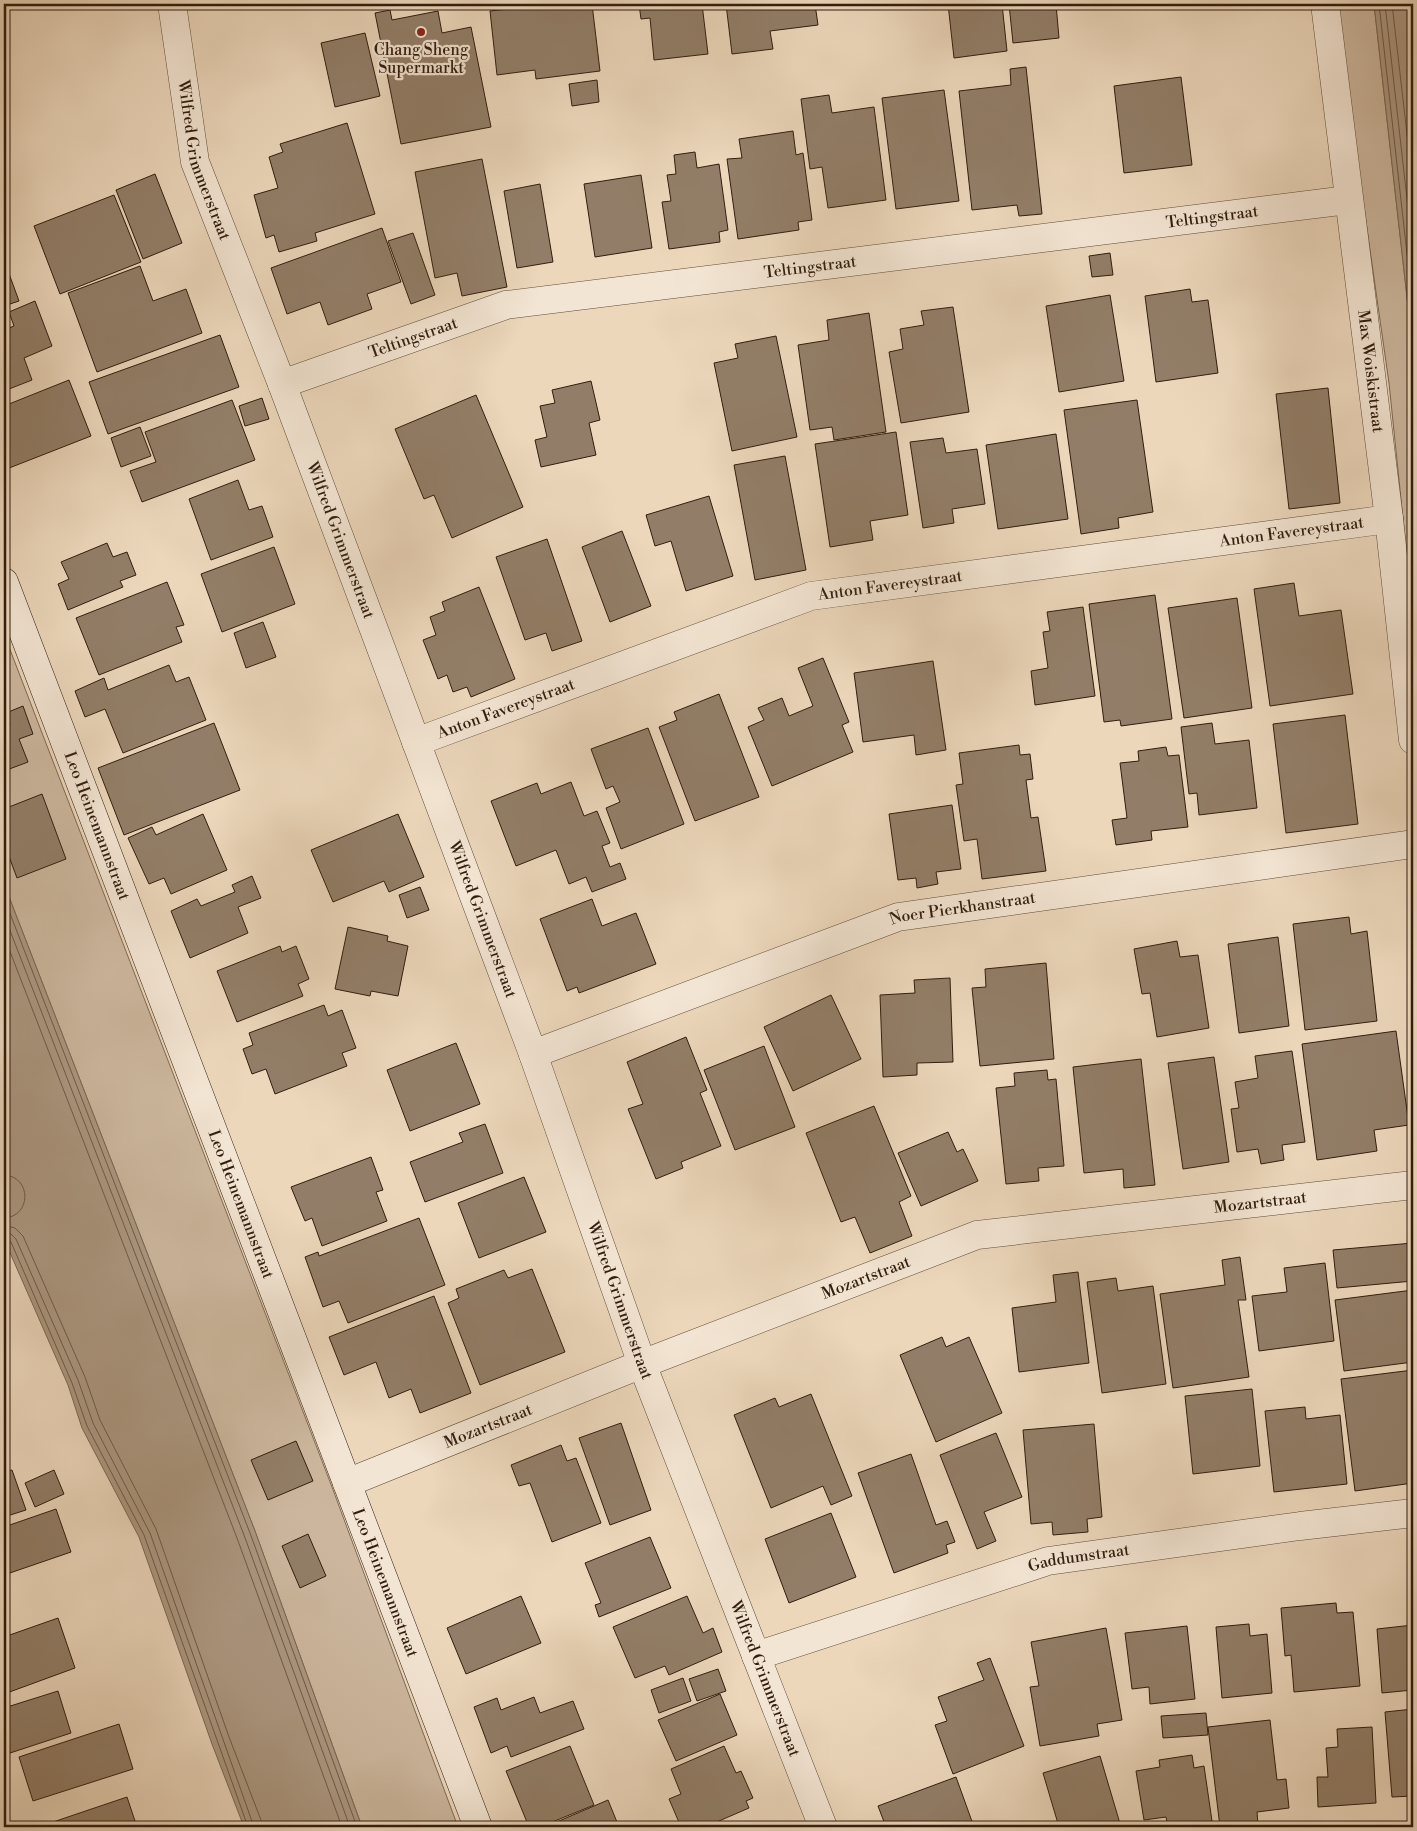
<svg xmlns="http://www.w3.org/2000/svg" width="1417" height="1831" viewBox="0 0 1417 1831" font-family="'Libre Bodoni',serif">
	<rect width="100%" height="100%" fill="#ecd7bb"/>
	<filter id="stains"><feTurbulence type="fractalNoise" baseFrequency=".004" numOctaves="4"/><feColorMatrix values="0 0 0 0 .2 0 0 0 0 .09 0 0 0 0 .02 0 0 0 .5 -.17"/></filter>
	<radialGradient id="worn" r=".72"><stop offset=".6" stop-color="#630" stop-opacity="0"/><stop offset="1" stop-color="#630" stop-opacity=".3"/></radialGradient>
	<g fill="#ccb79e" stroke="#7e6a56">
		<polygon points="1335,4 1374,4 1413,350 1413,615 1389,383"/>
		<polygon points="4,634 332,1487 458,1827 362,1827 255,1531 4,884"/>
	</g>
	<g fill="#ac9881" stroke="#7b6753">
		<polygon points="1374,4 1413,4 1413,351"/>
		<polygon points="4,884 255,1531 362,1827 244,1827 212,1744 139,1537 82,1428 68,1385 4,1239 4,1207 7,1196 4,1188"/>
	</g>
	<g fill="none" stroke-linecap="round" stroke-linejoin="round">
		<g stroke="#6e5a48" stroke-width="1">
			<polyline points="1379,4 1413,307"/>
			<polyline points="1385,4 1413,252"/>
			<polyline points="1392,4 1413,186"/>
			<polyline points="4,898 250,1533 357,1827"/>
			<polyline points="4,915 244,1535 350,1827"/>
			<polyline points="4,936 237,1538 342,1827"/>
			<path d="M4,1175C32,1176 32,1217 4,1218"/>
			<polyline points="4,1225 15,1228 23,1236 85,1377 100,1420 156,1529 229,1737 261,1820 262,1827"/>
			<polyline points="4,1232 11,1234 16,1239 78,1380 93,1423 150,1533 254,1827"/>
			<polyline points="4,1239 8,1239 11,1242 72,1383 87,1426 144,1535 248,1827"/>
		</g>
	</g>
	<g fill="#927e68" stroke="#311d0f">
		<polygon points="552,4 592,4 600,71 536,79 535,70 497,75 490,11"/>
		<polygon points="639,4 702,4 708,54 654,60 650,18 641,19"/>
		<polygon points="726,4 815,4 818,25 770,31 773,49 732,54"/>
		<polygon points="948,4 1002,4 1007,51 954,58"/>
		<polygon points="1009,4 1056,4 1059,38 1013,43"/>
		<polygon points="1186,4 1216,4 1186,8"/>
		<polygon points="390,10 392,20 438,11 442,33 471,27 491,127 401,144 375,13"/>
		<polygon points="365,33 380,96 335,107 321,43"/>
		<polygon points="1026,67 1042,214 1019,216 1017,205 972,210 959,91 1011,85 1010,69"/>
		<polygon points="1181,77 1192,165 1124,173 1114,86"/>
		<polygon points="597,80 599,102 572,106 569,84"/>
		<polygon points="944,90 959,201 896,209 882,98"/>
		<polygon points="829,95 832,113 874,107 886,200 828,208 822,167 810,169 801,99"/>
		<polygon points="347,123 375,214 315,233 317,241 279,252 274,235 266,238 254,195 278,188 269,157 283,152 280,144"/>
		<polygon points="793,131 796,155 803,153 812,220 798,222 799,230 738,239 727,159 742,158 739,139"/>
		<polygon points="695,152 697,168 719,164 728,230 719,232 720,242 669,249 662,202 671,201 667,175 676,174 674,155"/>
		<polygon points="482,159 507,287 462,296 457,273 435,278 415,172"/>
		<polygon points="155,174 182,243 143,259 116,190"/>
		<polygon points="641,175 652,248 595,257 584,184"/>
		<polygon points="540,184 553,262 517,268 504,191"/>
		<polygon points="114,195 141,262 60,294 34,226"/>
		<polygon points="382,228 401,282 367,294 372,309 328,325 320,302 287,314 271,268"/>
		<polygon points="413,233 435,295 411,304 388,241"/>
		<polygon points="1110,253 1113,275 1092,277 1089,256"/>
		<polygon points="4,260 19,301 4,306"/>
		<polygon points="140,266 153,301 186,289 202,333 97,372 68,293"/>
		<polygon points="1190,289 1192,302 1208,300 1218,373 1156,382 1145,296"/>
		<polygon points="1110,295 1124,381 1059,392 1046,306"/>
		<polygon points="35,301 52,346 24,358 32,380 4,391 4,330 14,326 9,312"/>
		<polygon points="953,307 969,412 901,423 889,352 903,349 900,329 924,325 921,311"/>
		<polygon points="869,313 886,432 834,440 832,427 810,430 798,345 829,340 827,320"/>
		<polygon points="220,335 239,387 108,434 89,382"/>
		<polygon points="776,336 797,437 732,451 714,363 738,358 735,344"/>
		<polygon points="69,380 91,436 4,470 4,406"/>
		<polygon points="591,381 600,420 589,423 596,455 541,467 535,440 547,437 540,406 555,403 552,390"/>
		<polygon points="1328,388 1340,503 1289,509 1276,394"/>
		<polygon points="476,395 523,507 452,538 434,495 424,499 395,429"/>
		<polygon points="262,398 269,419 245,426 239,406"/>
		<polygon points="232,400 255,460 142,502 130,471 156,462 145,432"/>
		<polygon points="1137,400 1153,512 1118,518 1119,528 1081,534 1064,410"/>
		<polygon points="140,427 151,456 121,467 111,438"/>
		<polygon points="896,432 908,515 870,521 873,540 830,547 815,444"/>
		<polygon points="1056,434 1068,519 998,529 986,445"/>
		<polygon points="943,438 946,453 977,449 985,504 952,509 954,523 923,528 910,442"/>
		<polygon points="785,456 806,570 755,580 734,465"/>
		<polygon points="238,480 249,510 262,506 273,537 211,560 189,499"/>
		<polygon points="709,496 733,576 686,591 671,541 655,546 646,515"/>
		<polygon points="622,531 651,606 610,622 582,547"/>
		<polygon points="547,539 582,641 552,651 546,633 525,640 496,557"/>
		<polygon points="107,543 113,557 127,552 136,575 120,581 123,587 68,610 58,584 69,579 61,562"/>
		<polygon points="274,547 295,604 222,632 201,574"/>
		<polygon points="167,582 184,625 176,627 182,642 99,675 76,618"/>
		<polygon points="1294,583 1299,616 1341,610 1353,694 1270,706 1254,589"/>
		<polygon points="479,587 515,679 471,697 467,687 453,692 447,675 438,679 423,640 436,635 430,617 445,611 442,602"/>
		<polygon points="1155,595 1172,719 1121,726 1120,720 1104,722 1089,604"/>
		<polygon points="1237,598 1252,708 1184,718 1168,608"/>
		<polygon points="1083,607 1095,696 1035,705 1031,671 1048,668 1043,632 1050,631 1047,612"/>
		<polygon points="263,622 276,657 246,668 234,633"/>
		<polygon points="823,658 849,722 842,725 853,752 772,786 748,727 764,720 758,708 782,698 789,716 813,706 798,668"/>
		<polygon points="933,661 946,750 916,755 914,735 863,742 854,673"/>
		<polygon points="169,665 176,682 189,677 206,720 123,753 105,709 85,717 75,691 104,678 108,690"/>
		<polygon points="719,694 759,797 695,821 659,727 677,720 674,712"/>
		<polygon points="23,706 33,734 19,739 28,762 4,771 4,727 10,724 6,713"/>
		<polygon points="1345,715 1358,824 1286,833 1273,724"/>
		<polygon points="214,723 240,790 124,835 98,768"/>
		<polygon points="1212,723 1215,744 1249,740 1257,808 1199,815 1197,793 1189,794 1181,727"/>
		<polygon points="648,728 684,824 621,849 606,808 620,802 613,786 606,789 591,749"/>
		<polygon points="1019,745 1020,755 1030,754 1033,779 1026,780 1031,818 1038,817 1046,871 982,879 977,839 964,841 956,785 963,784 959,753"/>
		<polygon points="1166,747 1168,756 1179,755 1188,827 1151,831 1152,840 1116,845 1112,820 1127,818 1120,763 1139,761 1138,751"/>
		<polygon points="571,782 584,816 597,811 610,843 602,846 610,867 620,863 626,879 592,892 586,877 569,884 556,850 516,866 491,801 537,783 541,794"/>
		<polygon points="42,794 66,859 17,878 4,843 4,809"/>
		<polygon points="952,805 961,869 936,872 938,884 917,888 916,878 898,880 889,814"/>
		<polygon points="203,814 227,870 171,894 164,878 149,884 128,838 152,827 156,835"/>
		<polygon points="398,814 424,877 389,892 384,881 333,902 311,850"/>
		<polygon points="252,876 261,898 238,907 248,933 190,958 171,911 197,899 201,906 235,892 232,885"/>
		<polygon points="420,887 429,910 407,918 399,895"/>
		<polygon points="592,899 602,926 636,913 656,964 579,993 577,987 567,991 540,919"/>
		<polygon points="1349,917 1351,934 1367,931 1377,1021 1305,1030 1293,924"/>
		<polygon points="348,927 388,936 387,941 408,946 398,996 371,991 370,996 335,989"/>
		<polygon points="1278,937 1289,1026 1239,1033 1228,944"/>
		<polygon points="1177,941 1180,957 1198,955 1209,1028 1157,1037 1150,993 1142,994 1134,949"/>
		<polygon points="280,946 282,952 296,946 309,979 298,984 303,996 237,1022 217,971"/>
		<polygon points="1046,963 1054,1059 980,1066 972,988 986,987 985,969"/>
		<polygon points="950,978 953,1062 917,1063 917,1075 883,1077 880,995 915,993 914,980"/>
		<polygon points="831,995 861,1059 793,1091 764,1027"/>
		<polygon points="324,1005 328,1016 342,1010 356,1048 342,1053 347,1066 275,1094 266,1069 252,1074 243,1049 253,1045 249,1033"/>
		<polygon points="1396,1031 1409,1125 1374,1130 1377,1151 1317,1160 1302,1044"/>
		<polygon points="686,1037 707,1090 700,1093 721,1146 681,1162 683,1168 656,1179 628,1109 643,1104 627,1062"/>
		<polygon points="456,1043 480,1104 410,1131 387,1070"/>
		<polygon points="764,1046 795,1127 735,1150 704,1070"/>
		<polygon points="1292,1051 1305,1142 1282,1145 1284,1160 1261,1164 1258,1149 1237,1152 1231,1109 1239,1108 1235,1082 1258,1078 1255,1056"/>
		<polygon points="1214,1057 1229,1162 1183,1169 1168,1063"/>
		<polygon points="1141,1059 1155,1185 1124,1188 1123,1169 1084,1173 1073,1067"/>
		<polygon points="1047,1070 1048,1080 1056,1079 1064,1166 1038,1168 1039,1181 1006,1184 996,1088 1015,1086 1014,1073"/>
		<polygon points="874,1106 911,1196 899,1202 912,1236 870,1253 855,1217 841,1222 806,1133"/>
		<polygon points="485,1124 503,1173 425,1202 410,1162 463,1142 459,1133"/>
		<polygon points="948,1132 957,1152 963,1149 978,1181 921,1206 898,1153"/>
		<polygon points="371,1157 383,1190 376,1192 387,1221 322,1246 312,1218 305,1221 291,1187"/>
		<polygon points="524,1177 546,1232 479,1258 458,1203"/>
		<polygon points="419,1218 445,1285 348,1323 339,1301 323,1307 305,1257 318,1252 319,1256"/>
		<polygon points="1413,1243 1413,1281 1337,1288 1333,1250"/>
		<polygon points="1240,1257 1246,1300 1238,1300 1249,1377 1173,1388 1160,1294 1225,1285 1222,1260"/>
		<polygon points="1325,1263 1334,1341 1259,1351 1252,1296 1287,1292 1284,1268"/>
		<polygon points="532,1269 565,1352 480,1385 448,1303 459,1298 456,1289 504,1270 508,1278"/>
		<polygon points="1078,1272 1089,1363 1019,1372 1012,1308 1056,1302 1053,1275"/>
		<polygon points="1116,1278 1118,1291 1153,1286 1166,1384 1102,1393 1087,1282"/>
		<polygon points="1413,1290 1413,1362 1344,1371 1335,1300"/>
		<polygon points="434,1296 471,1393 420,1413 411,1389 389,1398 376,1362 344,1375 329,1337"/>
		<polygon points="942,1337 946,1347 969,1337 1002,1413 936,1442 900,1355"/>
		<polygon points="1413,1370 1413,1483 1355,1491 1341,1379"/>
		<polygon points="1252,1389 1260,1466 1193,1474 1185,1396"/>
		<polygon points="811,1394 852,1496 831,1505 823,1486 771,1508 734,1415 775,1398 779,1407"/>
		<polygon points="1305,1407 1306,1419 1340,1415 1347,1484 1274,1492 1265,1411"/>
		<polygon points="621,1423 651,1510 610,1525 579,1438"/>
		<polygon points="1094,1424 1102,1517 1087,1519 1088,1532 1053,1535 1052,1522 1031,1524 1023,1430"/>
		<polygon points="996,1433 1022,1497 984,1512 996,1541 977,1549 940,1455"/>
		<polygon points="296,1441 313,1481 268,1500 251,1460"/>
		<polygon points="561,1445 567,1461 576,1458 601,1523 552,1542 530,1483 519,1486 511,1465"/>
		<polygon points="911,1454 936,1525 947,1521 955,1542 946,1545 948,1553 894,1573 858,1473"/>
		<polygon points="12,1470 26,1510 4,1517 4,1472"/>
		<polygon points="54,1470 64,1494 35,1507 25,1483"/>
		<polygon points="56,1509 71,1552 4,1575 4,1527"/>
		<polygon points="831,1513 856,1577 789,1603 765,1539"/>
		<polygon points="308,1534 326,1576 300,1588 282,1546"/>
		<polygon points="650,1537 671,1588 599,1617 595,1605 601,1603 585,1563"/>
		<polygon points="521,1596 541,1643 466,1674 447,1628"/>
		<polygon points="687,1596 703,1633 713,1628 722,1652 669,1675 665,1666 635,1678 613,1627"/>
		<polygon points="1336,1603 1337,1613 1353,1612 1360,1686 1294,1692 1291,1655 1285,1656 1281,1608"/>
		<polygon points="58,1618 75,1668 4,1694 4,1637"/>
		<polygon points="1249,1624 1250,1636 1267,1634 1272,1693 1222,1698 1216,1627"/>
		<polygon points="1413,1625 1413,1690 1382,1693 1377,1629"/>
		<polygon points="1187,1626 1195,1699 1150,1704 1149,1687 1132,1689 1125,1633"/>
		<polygon points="1106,1628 1122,1720 1097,1724 1099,1736 1040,1746 1030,1687 1039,1686 1031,1642"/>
		<polygon points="990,1658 1024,1746 953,1774 935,1725 947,1721 938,1697 984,1680 977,1663"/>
		<polygon points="718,1669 726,1691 697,1701 689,1679"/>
		<polygon points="683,1678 691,1701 659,1713 651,1690"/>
		<polygon points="58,1691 71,1733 4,1755 4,1708"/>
		<polygon points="720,1694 737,1735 676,1761 658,1720"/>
		<polygon points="534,1697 540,1713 573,1701 584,1729 511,1757 507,1746 491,1753 474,1707 497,1698 501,1710"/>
		<polygon points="1413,1709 1413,1796 1392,1797 1385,1712"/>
		<polygon points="1206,1713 1208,1735 1163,1738 1161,1716"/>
		<polygon points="1270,1720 1277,1780 1286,1779 1289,1808 1257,1812 1258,1825 1220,1827 1208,1727"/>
		<polygon points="119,1724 133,1769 33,1801 19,1757"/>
		<polygon points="1372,1727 1376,1803 1318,1807 1317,1777 1328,1777 1326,1748 1338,1747 1337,1729"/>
		<polygon points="570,1746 594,1805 540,1827 529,1827 506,1771"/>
		<polygon points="724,1746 736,1773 741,1771 753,1798 746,1801 749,1808 705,1827 681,1827 669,1799 681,1794 671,1769"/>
		<polygon points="1192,1755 1194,1768 1204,1766 1212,1821 1199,1823 1199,1827 1168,1827 1166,1817 1144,1820 1136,1771 1160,1767 1159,1760"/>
		<polygon points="1100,1756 1121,1827 1059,1827 1043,1773"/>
		<polygon points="956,1777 974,1827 886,1827 878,1806"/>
		<polygon points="127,1797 137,1827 55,1827 53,1822"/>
		<polygon points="608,1800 619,1827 545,1827"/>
	</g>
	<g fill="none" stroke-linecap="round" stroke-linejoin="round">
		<defs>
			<g id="street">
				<path id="s1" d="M172,4L195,162L282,384L533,1054L642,1364L823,1827"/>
				<path id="s2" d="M1325,4L1389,519L1413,740"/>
				<path id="s3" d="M282,384L506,305L1348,200"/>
				<path id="s4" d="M416,742L811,596L1389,519"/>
				<path id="s5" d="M533,1054L898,917L1413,844"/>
				<path id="s6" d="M347,1483L642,1364L977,1235L1413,1185"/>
				<path id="s7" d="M756,1656L1048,1561L1300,1526L1413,1513"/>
			</g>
			<g id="secondary">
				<path id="s8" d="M4,582L478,1827"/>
			</g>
		</defs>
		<use href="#street" stroke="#604c3a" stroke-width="29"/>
		<use href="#secondary" stroke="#311d0f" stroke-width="29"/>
		<use href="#street" stroke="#f3e5d3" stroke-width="28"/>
		<use href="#secondary" stroke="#f3e5d3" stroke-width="28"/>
	</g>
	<circle fill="#8f2418" stroke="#f3e5d3" stroke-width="2" cx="421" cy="32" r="5"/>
	<g text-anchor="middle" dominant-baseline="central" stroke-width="4.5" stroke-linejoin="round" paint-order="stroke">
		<g font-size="16" fill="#311d0f" stroke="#f3e5d3">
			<text x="421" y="50">Chang Sheng<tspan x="421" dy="18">Supermarkt</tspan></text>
		</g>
		<g font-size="16" fill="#311d0f" stroke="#f3e5d3">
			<text stroke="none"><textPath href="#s1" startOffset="160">Wilfred Grimmerstraat</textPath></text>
			<text stroke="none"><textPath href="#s3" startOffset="949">Teltingstraat</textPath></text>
			<text stroke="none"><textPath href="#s3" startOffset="544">Teltingstraat</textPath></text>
			<text stroke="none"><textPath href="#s3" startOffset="139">Teltingstraat</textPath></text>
			<text stroke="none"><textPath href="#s2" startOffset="370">Max Woiskistraat</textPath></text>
			<text stroke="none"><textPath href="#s4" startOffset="906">Anton Favereystraat</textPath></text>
			<text stroke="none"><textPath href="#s1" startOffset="565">Wilfred Grimmerstraat</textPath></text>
			<text stroke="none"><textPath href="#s4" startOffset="501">Anton Favereystraat</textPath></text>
			<text stroke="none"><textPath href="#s4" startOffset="96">Anton Favereystraat</textPath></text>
			<text stroke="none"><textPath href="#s8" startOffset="261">Leo Heinemannstraat</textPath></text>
			<text stroke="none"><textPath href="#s5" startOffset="455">Noer Pierkhanstraat</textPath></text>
			<text stroke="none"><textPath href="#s1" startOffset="970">Wilfred Grimmerstraat</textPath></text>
			<text stroke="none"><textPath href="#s6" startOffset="962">Mozartstraat</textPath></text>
			<text stroke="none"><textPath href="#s8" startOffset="666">Leo Heinemannstraat</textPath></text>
			<text stroke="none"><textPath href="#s6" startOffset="558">Mozartstraat</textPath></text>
			<text stroke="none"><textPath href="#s1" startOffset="1375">Wilfred Grimmerstraat</textPath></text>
			<text stroke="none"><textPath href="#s6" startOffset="152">Mozartstraat</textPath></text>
			<text stroke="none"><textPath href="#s7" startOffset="338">Gaddumstraat</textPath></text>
			<text stroke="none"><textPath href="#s8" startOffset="1071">Leo Heinemannstraat</textPath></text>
			<text stroke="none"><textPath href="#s1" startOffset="1780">Wilfred Grimmerstraat</textPath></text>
		</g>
	</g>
	<rect width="1417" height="1831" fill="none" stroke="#ecd7bb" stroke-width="20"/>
	<rect x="5" y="5" width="1407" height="1821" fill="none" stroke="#311d0f" stroke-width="2.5"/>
	<rect x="10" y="10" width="1397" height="1811" fill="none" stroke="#311d0f"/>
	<rect width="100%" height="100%" filter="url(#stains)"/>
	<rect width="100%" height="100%" fill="url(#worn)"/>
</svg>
